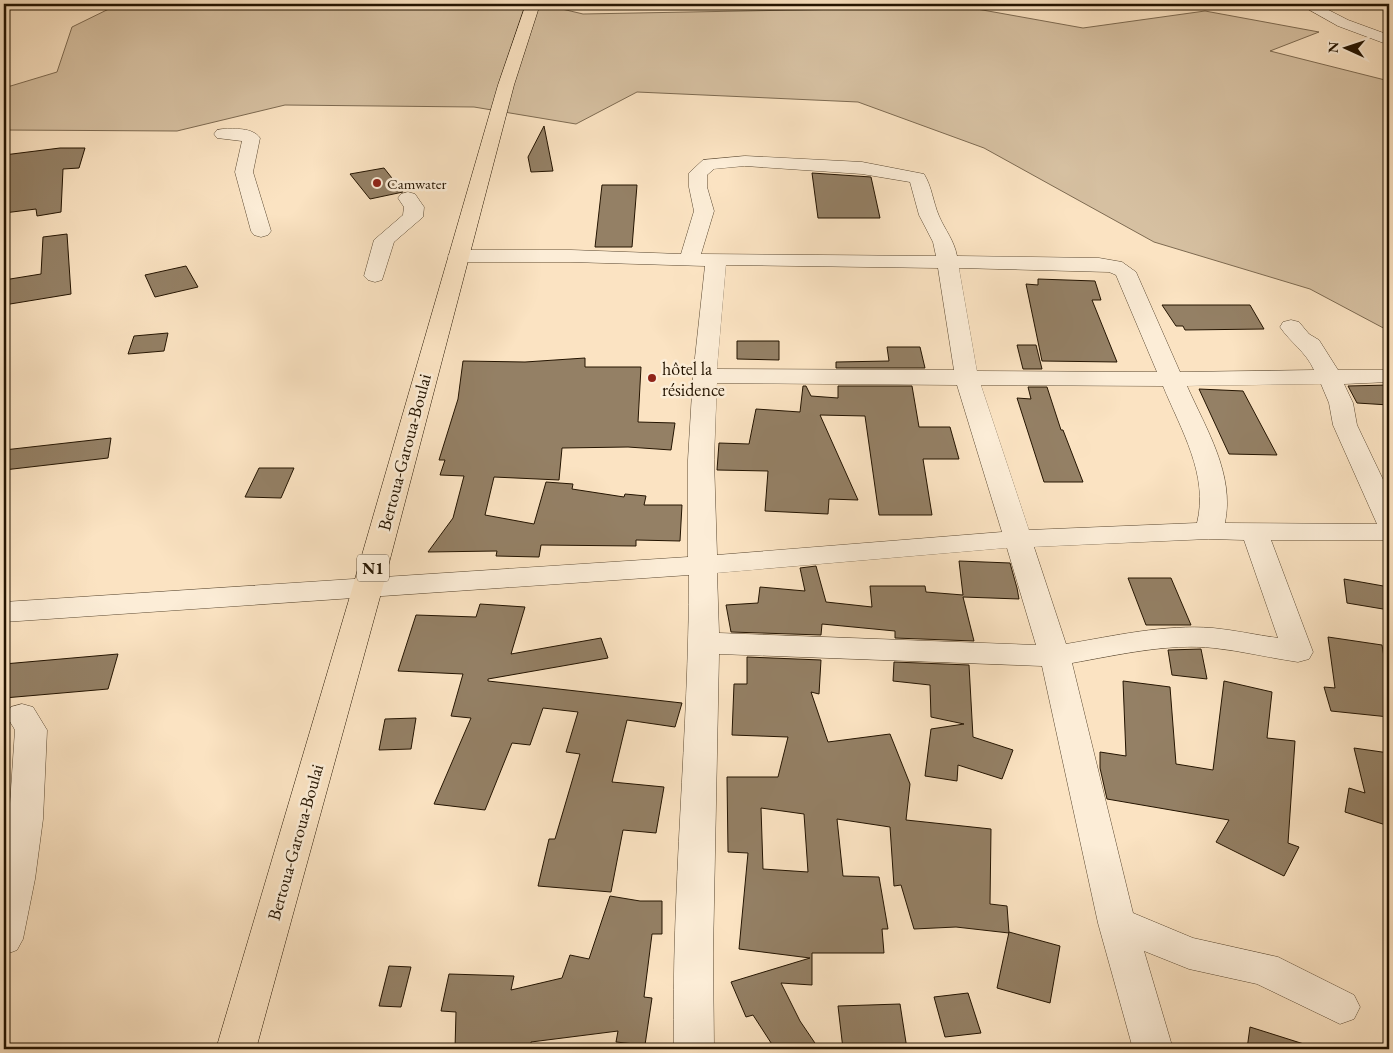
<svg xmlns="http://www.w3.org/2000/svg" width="1393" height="1053" viewBox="0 0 1393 1053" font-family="'EB Garamond',serif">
	<rect width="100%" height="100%" fill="#fbe3c2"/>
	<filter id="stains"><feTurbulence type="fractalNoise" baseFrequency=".004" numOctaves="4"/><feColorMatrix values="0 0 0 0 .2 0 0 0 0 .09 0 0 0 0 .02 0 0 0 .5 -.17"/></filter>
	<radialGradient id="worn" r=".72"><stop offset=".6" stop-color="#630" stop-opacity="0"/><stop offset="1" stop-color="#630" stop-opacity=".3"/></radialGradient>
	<polygon fill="#d6c0a1" stroke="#7d6a51" points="119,4 541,4 583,14 903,8 908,4 949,4 1083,28 1205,11 1319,32 1270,51 1389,81 1389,331 1310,289 1154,242 984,148 858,102 637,92 576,124 474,107 285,105 177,131 4,130 4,88 57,72 72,27"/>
	<g fill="#948065" stroke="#241401" fill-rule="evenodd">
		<polygon points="544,126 553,171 531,172 528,157"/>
		<polygon points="60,148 85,148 79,168 63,169 61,212 37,216 36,209 4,213 4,155"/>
		<polygon points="384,168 403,192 370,199 350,174"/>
		<polygon points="812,173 871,177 880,218 818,218"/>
		<polygon points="602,185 637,185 632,247 595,247"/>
		<polygon points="67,234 71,294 4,305 4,280 41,274 43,237"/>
		<polygon points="186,266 198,287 155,297 145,275"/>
		<polygon points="1038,279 1095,281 1101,300 1092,300 1117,362 1042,361 1026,284 1038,285"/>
		<polygon points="1162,305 1250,305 1264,329 1185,330 1183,326 1176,326"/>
		<polygon points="168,333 164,351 128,354 134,336"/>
		<polygon points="737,341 779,341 779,360 737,359"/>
		<polygon points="1017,345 1036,345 1042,369 1023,369"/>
		<polygon points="887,347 920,347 925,368 836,368 836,362 889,361"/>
		<polygon points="585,358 585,367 641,367 638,422 675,423 671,450 628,447 562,448 559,480 494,477 485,515 534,524 546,482 573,484 572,489 624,497 625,494 646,496 644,505 682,505 680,541 636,540 636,546 541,545 539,557 496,556 497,551 428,552 453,518 464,476 440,475 445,460 439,460 458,399 463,361 525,362"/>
		<polygon points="1389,385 1389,405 1357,403 1348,386"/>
		<polygon points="803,386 806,386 811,396 838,398 838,386 912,386 919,427 950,427 959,459 923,459 932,515 879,515 865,416 820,415 858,500 829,499 828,514 765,511 768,471 717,470 719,443 749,444 756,409 800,412"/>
		<polygon points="1028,387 1047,387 1061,430 1063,430 1083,482 1044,482 1017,398 1031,399"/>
		<polygon points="1199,389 1243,391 1277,455 1229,454"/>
		<polygon points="111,438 108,458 4,470 4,450"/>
		<polygon points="259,468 294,468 281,498 245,497"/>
		<polygon points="959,561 1010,563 1017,588 1019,599 963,597 974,641 895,638 895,631 822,624 821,635 731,632 726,605 758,603 760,587 805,591 800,568 816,566 826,602 872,607 870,586 925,586 926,592 963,595"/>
		<polygon points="1128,578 1171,578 1191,625 1146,625"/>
		<polygon points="1344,579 1389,587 1389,610 1347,603"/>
		<polygon points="480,604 525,607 511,654 601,638 608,658 488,679 488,681 682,703 675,727 627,720 612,782 664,787 656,833 623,830 611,892 538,886 549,839 555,839 580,754 566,752 578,712 543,708 530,745 512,743 485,810 434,804 471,718 451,716 463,674 398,671 416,615 476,617"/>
		<polygon points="1328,637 1382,645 1389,687 1389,717 1331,711 1324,687 1335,688"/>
		<polygon points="1201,649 1207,679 1172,675 1168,650"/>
		<polygon points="118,654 108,689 4,698 4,664"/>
		<path d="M747,657L821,660L819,694L811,692L828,742L890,734L910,784L906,820L991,829L990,904L1007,906L1009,933L956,927L914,929L901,885L894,886L890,827L837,819L843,876L879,877L888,929H882L884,953H812V985L781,983L800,1021L819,1049H775L753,1015L746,1017L731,982L810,958L739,949L748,853L728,852L727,777H778L788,737L732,735L734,684H747ZM761,808L804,814L808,872L763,869Z"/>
		<polygon points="894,662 969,665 973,737 1013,750 1002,779 958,765 957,781 925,776 931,729 964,724 931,717 930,685 893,681"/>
		<polygon points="1123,681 1170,687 1176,764 1213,770 1224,681 1272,692 1267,738 1295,741 1288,843 1299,847 1284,876 1216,842 1229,820 1107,799 1100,768 1100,752 1126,756"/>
		<polygon points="416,718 411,749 379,750 385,719"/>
		<polygon points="1354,748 1389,753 1389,826 1345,812 1349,788 1365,793"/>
		<polygon points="610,896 640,901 662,901 662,934 652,934 644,997 652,998 645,1045 616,1042 618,1031 531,1042 531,1049 455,1049 456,1012 441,1011 449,974 514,976 511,990 562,978 570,955 589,959"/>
		<polygon points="1009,932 1060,946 1050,1003 997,988"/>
		<polygon points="389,966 411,967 401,1007 379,1006"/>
		<polygon points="968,993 981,1033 945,1037 934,997"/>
		<polygon points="900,1004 907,1049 843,1049 838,1006"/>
		<polygon points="1250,1027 1307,1045 1306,1049 1247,1049"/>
	</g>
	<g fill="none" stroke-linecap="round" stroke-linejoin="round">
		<defs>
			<g id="minor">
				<polygon points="1299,4 1317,4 1348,20 1389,35 1389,45 1338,26"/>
				<path d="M223,129C235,129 252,127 260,138L253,172L271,231L268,235L261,237L254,235L251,231L235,172L242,141L217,138L214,134L217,130Z"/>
				<path d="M745,156L862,162L924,174C932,187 933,202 939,216C945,230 954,240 957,256L1099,258L1122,262L1136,272L1180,372L1314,370C1306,352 1291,343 1280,327L1283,322L1291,320L1299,322L1309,334L1319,340L1338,370H1389V382L1344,384L1353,403L1357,425L1389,492V540H1271L1313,652L1309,659L1298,662C1270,658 1242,651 1214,648C1168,643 1118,655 1072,663L1133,913L1193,938L1278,957L1354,995L1360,1007L1354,1019L1340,1024L1257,984L1189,969L1144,951L1173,1049H1133L1098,923L1042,666L719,654L713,953L714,1049H674C671,891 689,733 689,575L4,622V602L688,557V460L693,376L705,266L571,262H458L451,260L448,256L451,252L458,250H571L681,254L694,211L689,187V173L703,160ZM745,166L862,174L910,182L919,215L933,242L936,256L701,254L714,211L707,187V175L714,169ZM726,265L938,268L954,370L717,369ZM959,268L1109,272L1116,275L1157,372L977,371ZM717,383L957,385L1002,532L717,555L714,460ZM1321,384L1329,403L1333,425L1377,524L1225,523C1235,474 1206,429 1187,386ZM981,385L1163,386C1181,430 1209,475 1197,523L1029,530ZM1209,539L1244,540L1278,638C1256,635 1234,630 1213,628C1164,624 1114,636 1066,644L1034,547ZM1007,548L1036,645L719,633L717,573Z"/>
				<polygon points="408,192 415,194 424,207 423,217 394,242 382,280 375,282 368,280 364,276 374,240 403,215 404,207 398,198 401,194"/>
				<polygon points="22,704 33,707 47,730 43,819 35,879 23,939 17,950 4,955 4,849 9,819 15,730 6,715 11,707"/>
			</g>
			<polygon id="highway" points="526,4 540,4 514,85 383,586 256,1049 216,1049 353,586 498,85"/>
		</defs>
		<use href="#minor" stroke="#5a4831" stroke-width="1"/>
		<use href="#highway" stroke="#241401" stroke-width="1"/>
		<use href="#minor" fill="#fcedd7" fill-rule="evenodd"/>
		<use href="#highway" fill="#fbe3c2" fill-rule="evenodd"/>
	</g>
	<g fill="#8f2418" stroke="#fcedd7" stroke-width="2">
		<circle cx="377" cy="183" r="5"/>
		<circle cx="652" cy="378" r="5"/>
	</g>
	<g text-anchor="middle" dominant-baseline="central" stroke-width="5" stroke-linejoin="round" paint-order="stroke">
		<g font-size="15" fill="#241401" stroke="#fcedd7" text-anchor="start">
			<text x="387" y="183">Camwater</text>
		</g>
		<rect fill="#fcedd7" stroke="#655541" stroke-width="1" x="357" y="554.5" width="32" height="27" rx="4"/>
		<g font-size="16" font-weight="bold" fill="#241401">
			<text x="373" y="568">N1</text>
		</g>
		<g font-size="18" fill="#241401" stroke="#fcedd7" text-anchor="start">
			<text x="662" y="368">hôtel la<tspan x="662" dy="21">résidence</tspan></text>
		</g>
		<g font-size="18" fill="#241401" stroke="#fcedd7">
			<text transform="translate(404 452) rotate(-75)">Bertoua-Garoua-Boulai</text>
			<text transform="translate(295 842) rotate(-74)">Bertoua-Garoua-Boulai</text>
		</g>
	</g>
	<rect width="1393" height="1053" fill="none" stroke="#fbe3c2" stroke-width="20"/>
	<rect x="5" y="5" width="1383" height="1043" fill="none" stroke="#241401" stroke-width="2.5"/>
	<rect x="10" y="10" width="1373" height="1033" fill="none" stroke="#241401"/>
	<g transform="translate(1346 48) rotate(273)" stroke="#fcedd7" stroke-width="4" paint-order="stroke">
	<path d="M0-4L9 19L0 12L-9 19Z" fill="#241401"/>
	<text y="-8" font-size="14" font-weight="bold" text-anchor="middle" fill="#241401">N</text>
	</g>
	<rect width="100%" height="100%" filter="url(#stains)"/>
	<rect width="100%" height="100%" fill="url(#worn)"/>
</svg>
